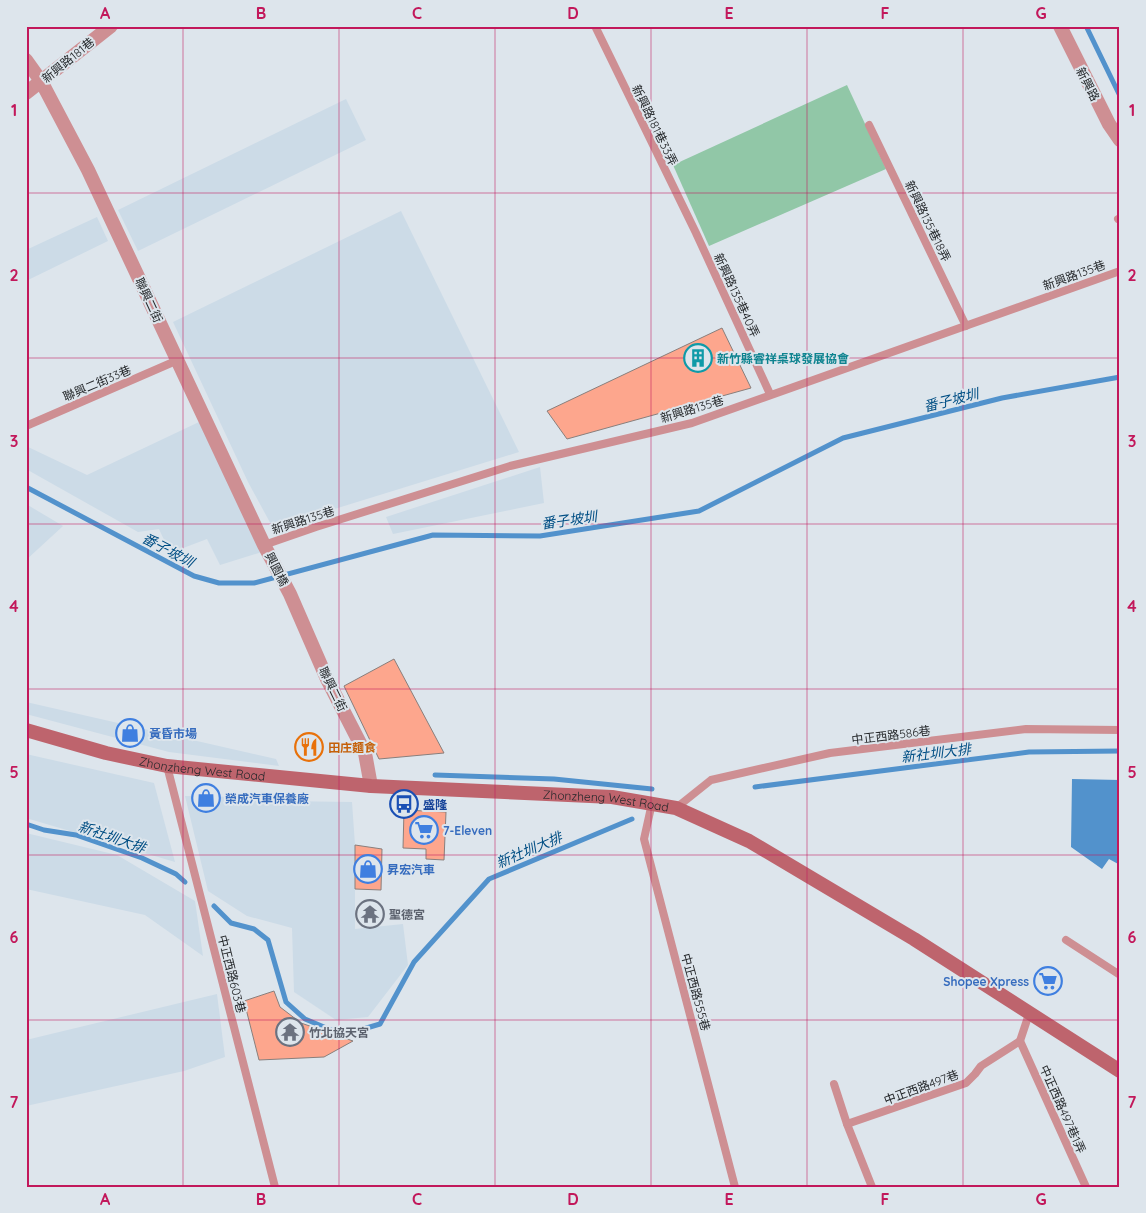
<svg xmlns="http://www.w3.org/2000/svg" width="1146" height="1213" viewBox="0 0 1146 1213" font-family="Quicksand,'Noto Sans TC',sans-serif">
	<rect width="100%" height="100%" fill="#dde5ec"/>
	<g fill="#ccdbe7">
		<polygon points="346,99 366,140 138,251 118,210"/>
		<polygon points="401,211 519,452 273,528 248,482 173,322"/>
		<polygon points="97,217 108,241 26,281 26,250"/>
		<polygon points="199,422 262,552 220,565 207,539 170,553 159,529 138,532 26,469 26,446 87,475"/>
		<polygon points="540,467 544,503 393,534 386,517"/>
		<polygon points="26,504 63,526 26,560"/>
		<polygon points="26,702 276,759 279,766 169,752 26,714"/>
		<polygon points="26,754 154,783 175,862 26,818"/>
		<polygon points="185,796 241,797 279,801 352,802 355,845 355,929 403,924 408,965 368,1017 336,1020 294,992 292,928 247,916 208,891"/>
		<polygon points="26,833 117,855 195,901 203,956 145,915 26,889"/>
		<polygon points="217,994 225,1057 184,1071 26,1106 26,1040"/>
	</g>
	<polygon fill="#91c7a7" points="847,85 886,169 709,246 673,165"/>
	<polygon fill="#5292cc" points="1072,779 1120,780 1120,865 1109,859 1102,869 1071,847"/>
	<g fill="none" stroke-linecap="round" stroke-linejoin="round">
		<g stroke="#5292cc" stroke-width="5">
			<polyline points="1086,26 1120,96"/>
			<polyline points="26,487 194,576 219,583 254,583 433,535 540,536 699,511 843,438 1002,398 1120,377"/>
			<polyline points="435,775 554,779 652,789"/>
			<polyline points="755,787 1029,752 1120,751"/>
			<polyline points="26,824 44,830 76,835 142,858 176,874 185,882"/>
			<polyline points="214,906 231,923 254,929 268,940 286,1002 305,1019 343,1035 380,1024 414,962 489,879 632,819"/>
		</g>
	</g>
	<g fill="#fda68d" stroke="#897f7c">
		<polygon points="722,328 751,388 567,439 547,411"/>
		<polygon points="394,659 444,753 379,759 344,686"/>
		<polygon points="404,810 446,812 444,860 426,859 426,849 403,848"/>
		<polygon points="355,845 382,849 381,890 355,889"/>
		<polygon points="274,991 280,1007 301,1023 353,1041 324,1057 259,1060 244,1001"/>
	</g>
	<g fill="none" stroke-linecap="round" stroke-linejoin="round">
		<g stroke="#ce8f93" stroke-width="8">
			<polyline points="595,26 696,233 770,394"/>
			<polyline points="869,125 966,326"/>
			<polyline points="1118,219 1120,218"/>
			<polyline points="26,426 178,360"/>
			<polyline points="264,545 316,527 510,466 692,423 1120,271"/>
			<polyline points="167,766 275,1187"/>
			<polyline points="652,803 644,839 735,1187"/>
			<polyline points="676,808 711,780 830,753 1026,729 1120,730"/>
			<polyline points="1066,940 1120,975"/>
			<polyline points="1020,1041 1086,1187"/>
			<polyline points="834,1084 847,1124 872,1187"/>
			<polyline points="847,1124 966,1083 975,1074 981,1066 1020,1041 1029,1014"/>
		</g>
		<polyline stroke="#ce8f93" stroke-width="14" points="26,60 41,81 88,170 264,545 290,594 327,679 365,753 371,786"/>
		<g stroke="#ce8f93" stroke-width="14">
			<polyline points="1060,26 1109,124 1120,140"/>
			<polyline points="26,93 111,26"/>
		</g>
		<path stroke="#be646d" stroke-width="14" id="s1" d="M26,730L106,753L167,766L371,786L612,797L676,808L749,841L914,939L1120,1071"/>
	</g>
	<path fill="none" stroke="#c2185b" stroke-width="1" stroke-opacity="0.55" d="M183,26V1187M339,26V1187M495,26V1187M651,26V1187M807,26V1187M963,26V1187M26,193H1120M26,358H1120M26,524H1120M26,689H1120M26,855H1120M26,1020H1120"/>
	<defs>
		<symbol id="building-ring" viewBox="-11 -11 22 22"><circle r="9.5" fill="#dde5ec" stroke="#0f9aa8" stroke-width="1.5"/><path d="M-4-6H4V6H1V3H-1V6H-4ZM-2.5-4.3h1.7v1.8h-1.7ZM.8-4.3h1.7v1.8H.8ZM-2.5-1h1.7V.8h-1.7ZM.8-1h1.7V.8H.8Z" fill="#0f9aa8"/></symbol>
		<symbol id="shop-ring" viewBox="-11 -11 22 22"><circle r="9.5" fill="#dde5ec" stroke="#3f7fe0" stroke-width="1.5"/><path d="M-5-2.5h2.3a2.7 3.5 0 0 1 5.4 0H5L5.5 6h-11ZM-1.5-2.5h3a1.5 2.3 0 0 0-3 0Z" fill="#3f7fe0"/></symbol>
		<symbol id="restaurant-ring" viewBox="-11 -11 22 22"><circle r="9.5" fill="#dde5ec" stroke="#e8710a" stroke-width="1.5"/><path d="M-5-6h1v4h1v-4h1v4h1v-4h1v5L-1.5 .5V6h-2V.5L-5-1ZM5-6V6H3V1.5H1.5Q1.5-4 5-6Z" fill="#e8710a"/></symbol>
		<symbol id="bus-ring" viewBox="-11 -11 22 22"><circle r="9.5" fill="#dde5ec" stroke="#1a4fb4" stroke-width="1.5"/><path d="M-5-6H5V4H4V6H2V4H-2V6H-4V4H-5ZM-3.5-4V0h7V-4ZM-3.5 1.2v1.5H-2V1.2ZM2 1.2v1.5H3.5V1.2Z" fill="#1a4fb4"/></symbol>
		<symbol id="supermarket-ring" viewBox="-11 -11 22 22"><circle r="9.5" fill="#dde5ec" stroke="#3f7fe0" stroke-width="1.5"/><path d="M-6-5.5h2.5l.6 2H6L4.5 2H-2.5L-4.4-4H-6ZM-1.5 3.2a1.3 1.3 0 1 0 .1 0ZM3 3.2a1.3 1.3 0 1 0 .1 0Z" fill="#3f7fe0"/></symbol>
		<symbol id="temple-ring" viewBox="-11 -11 22 22"><circle r="9.5" fill="#dde5ec" stroke="#6b7280" stroke-width="1.5"/><path d="M0-6L5-2H3V0L6.5 2.5H4V6H1.5V3h-3V6H-4V2.5H-6.5L-3 0V-2H-5Z" fill="#6b7280"/></symbol>
	</defs>
	<g fill-rule="evenodd">
		<use href="#building-ring" x="682" y="342" width="32" height="32"/>
		<use href="#shop-ring" x="114" y="717" width="32" height="32"/>
		<use href="#restaurant-ring" x="293" y="731" width="32" height="32"/>
		<use href="#shop-ring" x="190" y="782" width="32" height="32"/>
		<use href="#bus-ring" x="388" y="788" width="32" height="32"/>
		<use href="#supermarket-ring" x="408" y="814" width="32" height="32"/>
		<use href="#shop-ring" x="352" y="853" width="32" height="32"/>
		<use href="#temple-ring" x="354" y="898" width="32" height="32"/>
		<use href="#supermarket-ring" x="1032" y="965" width="32" height="32"/>
		<use href="#temple-ring" x="274" y="1016" width="32" height="32"/>
	</g>
	<g text-anchor="middle" dominant-baseline="central" stroke-width="4" stroke-linejoin="round" paint-order="stroke">
		<g font-size="12" fill="#24272a" stroke="#dde5ec">
			<text transform="translate(68 60) rotate(-39)">新興路181巷</text>
			<text transform="translate(1088 84) rotate(63)">新興路</text>
			<text transform="translate(655 125) rotate(64)">新興路181巷33弄</text>
			<text transform="translate(928 221) rotate(64)">新興路135巷18弄</text>
			<text transform="translate(1074 275) rotate(-20)">新興路135巷</text>
			<text transform="translate(737 295) rotate(65)">新興路135巷40弄</text>
			<text transform="translate(149 300) rotate(65)">聯興二街</text>
			<text transform="translate(97 383) rotate(-23)">聯興二街33巷</text>
			<text transform="translate(692 409) rotate(-17)">新興路135巷</text>
			<text transform="translate(303 520) rotate(-18)">新興路135巷</text>
			<text transform="translate(277 569) rotate(63)">興園橋</text>
			<text transform="translate(333 689) rotate(64)">聯興二街</text>
			<text transform="translate(891 735) rotate(-7)">中正西路586巷</text>
			<text stroke="none"><textPath href="#s1" startOffset="181">Zhonzheng West Road</textPath></text>
			<text stroke="none"><textPath href="#s1" startOffset="586">Zhonzheng West Road</textPath></text>
			<text transform="translate(232 974) rotate(76)">中正西路603巷</text>
			<text transform="translate(696 992) rotate(75)">中正西路555巷</text>
			<text transform="translate(921 1087) rotate(-20)">中正西路497巷</text>
			<text transform="translate(1063 1109) rotate(66)">中正西路497巷1弄</text>
		</g>
		<g font-size="12" font-weight="bold" fill="#0d838f" stroke="#dde5ec" text-anchor="start">
			<text x="717" y="358">新竹縣睿祥桌球發展協會</text>
		</g>
		<g font-size="12" font-weight="bold" fill="#366cbe" stroke="#dde5ec" text-anchor="start">
			<text x="149" y="733">黃昏市場</text>
			<text x="225" y="798">榮成汽車保養廠</text>
			<text x="443" y="830">7-Eleven</text>
			<text x="387" y="869">昇宏汽車</text>
			<text x="1029" y="981" text-anchor="end">Shopee Xpress</text>
		</g>
		<g font-size="12" font-weight="bold" fill="#c56008" stroke="#dde5ec" text-anchor="start">
			<text x="328" y="747">田庄麵食</text>
		</g>
		<g font-size="12" font-weight="bold" fill="#164399" stroke="#dde5ec" text-anchor="start">
			<text x="423" y="804">盛隆</text>
		</g>
		<g font-size="12" font-weight="bold" fill="#5b616d" stroke="#dde5ec" text-anchor="start">
			<text x="389" y="914">聖德宮</text>
			<text x="309" y="1032">竹北協天宮</text>
		</g>
		<g font-size="14" font-style="italic" fill="#004e84" stroke="#dde5ec">
			<text transform="translate(951 400) rotate(-14)">番子坡圳</text>
			<text transform="translate(569 520) rotate(-8)">番子坡圳</text>
			<text transform="translate(168 550) rotate(28)">番子坡圳</text>
			<text transform="translate(936 753) rotate(-7)">新社圳大排</text>
			<text transform="translate(112 837) rotate(19)">新社圳大排</text>
			<text transform="translate(529 850) rotate(-23)">新社圳大排</text>
		</g>
	</g>
	<rect width="1146" height="1213" fill="none" stroke="#dde5ec" stroke-width="55"/>
	<rect x="28" y="28" width="1090" height="1158" fill="none" stroke="#c2185b" stroke-width="2"/>
	<g font-size="16" text-anchor="middle" font-weight="bold" fill="#c2185b">
		<text x="105" y="19">A</text>
		<text x="261" y="19">B</text>
		<text x="417" y="19">C</text>
		<text x="573" y="19">D</text>
		<text x="729" y="19">E</text>
		<text x="885" y="19">F</text>
		<text x="1041" y="19">G</text>
		<text x="14" y="116">1</text>
		<text x="1132" y="116">1</text>
		<text x="14" y="281">2</text>
		<text x="1132" y="281">2</text>
		<text x="14" y="447">3</text>
		<text x="1132" y="447">3</text>
		<text x="14" y="612">4</text>
		<text x="1132" y="612">4</text>
		<text x="14" y="778">5</text>
		<text x="1132" y="778">5</text>
		<text x="14" y="943">6</text>
		<text x="1132" y="943">6</text>
		<text x="14" y="1108">7</text>
		<text x="1132" y="1108">7</text>
		<text x="105" y="1205">A</text>
		<text x="261" y="1205">B</text>
		<text x="417" y="1205">C</text>
		<text x="573" y="1205">D</text>
		<text x="729" y="1205">E</text>
		<text x="885" y="1205">F</text>
		<text x="1041" y="1205">G</text>
	</g>
</svg>
